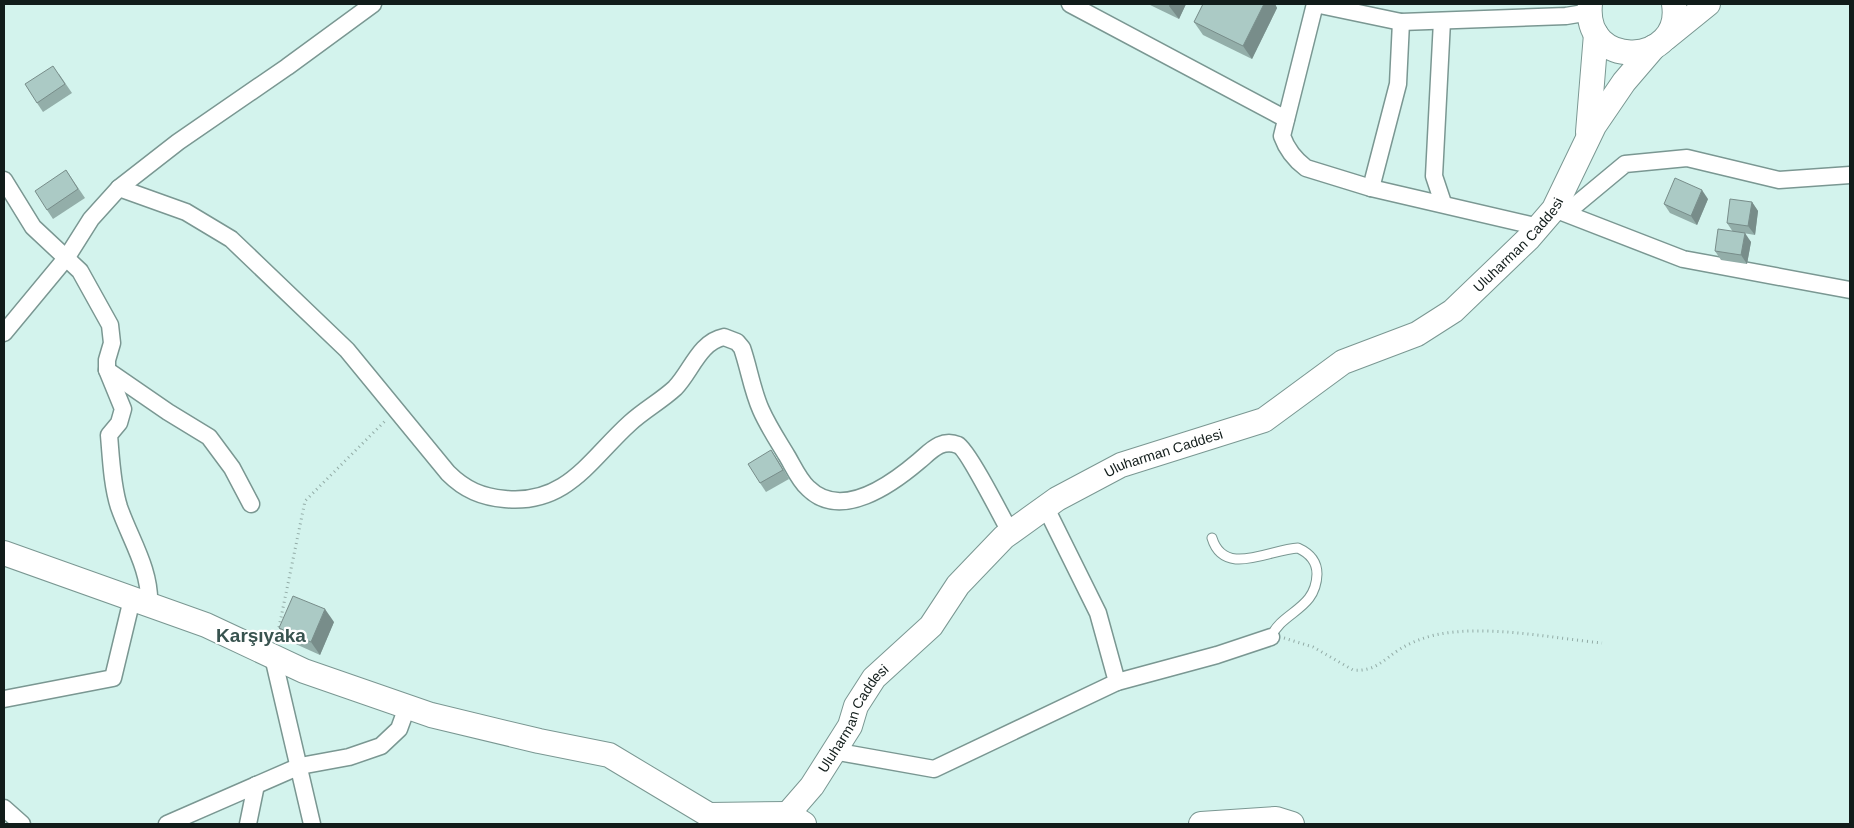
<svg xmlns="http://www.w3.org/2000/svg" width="1854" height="828" viewBox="0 0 1854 828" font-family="Helvetica,sans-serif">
	<rect width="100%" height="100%" fill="#d3f3ed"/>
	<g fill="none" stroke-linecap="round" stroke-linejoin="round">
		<defs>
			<path id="lane" d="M1212,538C1224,578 1270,549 1298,548C1309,553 1317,561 1317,574C1316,610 1282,611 1271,637"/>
			<g id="street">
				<polyline points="1070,4 1286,119"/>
				<path d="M1315,4L1282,136C1287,150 1294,159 1306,168L1371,188L1539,227"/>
				<polyline points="1315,4 1401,22 1566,16 1590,12"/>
				<polyline points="1442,21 1434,176 1443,203"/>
				<path d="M4,180L33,227L80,271L110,325L112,343L107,360V370L123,409L119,423L109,435C111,458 112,485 119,507C130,539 151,570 149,605"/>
				<path d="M119,188L186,212L231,239L347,350L448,473C465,490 482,497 505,499C567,505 590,459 630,423C644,410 661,401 675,388C691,372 699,342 724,337L737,342L742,348C749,368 752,390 761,410C768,426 778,441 787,456C793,466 799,480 808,488C841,521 892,484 919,461C930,452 941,438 958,445C967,449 1002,517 1010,532"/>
				<polyline points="1371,188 1398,84 1401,22"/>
				<polyline points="1554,209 1683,259 1850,290"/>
				<polyline points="1566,213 1625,164 1687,158 1779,180 1850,175"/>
				<polyline points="4,333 67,257 91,219 119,188 178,142 287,67 373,4"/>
				<polyline points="107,370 168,412 209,437 232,468 251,504"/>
				<polyline points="273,657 312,824"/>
				<polyline points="1117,682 1217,655 1271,637"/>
				<polyline points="4,699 113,678 132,599"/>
				<polyline points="833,751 934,769 1117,682 1098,613 1045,506"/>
				<polyline points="4,808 22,824"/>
				<polyline points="167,824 300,766 349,757 381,746 399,729 407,707"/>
				<polyline points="248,824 256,785"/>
			</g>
			<g id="secondary">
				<path d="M1590,4C1583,72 1684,65 1674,4"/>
				<polyline points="1666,38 1708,4"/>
				<polyline points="1588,132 1596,34"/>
				<polyline points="4,553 206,625 304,671 431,715 539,741 609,755 709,815 788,814 804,824"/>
				<path id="s1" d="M779,824L812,786L850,726L856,706L874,678L931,626L958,585L1004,537L1057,499L1121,465L1264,420L1343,362L1417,334L1453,311L1529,238L1554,209L1594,126L1624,82L1654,47"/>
				<polyline points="1201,824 1276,819 1292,824"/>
			</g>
		</defs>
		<use href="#lane" stroke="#7a9792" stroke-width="11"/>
		<use href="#street" stroke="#7a9792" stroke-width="19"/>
		<use href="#secondary" stroke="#7a9792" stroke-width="26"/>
		<g stroke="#92aba6" stroke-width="3" stroke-dasharray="1 4" stroke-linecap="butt">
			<polyline points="277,637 305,501 386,420"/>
			<path d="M1284,638L1313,647L1353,670C1375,672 1383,660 1400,649C1410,643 1422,638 1435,635C1486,624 1551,638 1602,643"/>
		</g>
		<use href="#lane" stroke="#fff" stroke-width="9"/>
		<use href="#street" stroke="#fff" stroke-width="16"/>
		<use href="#secondary" stroke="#fff" stroke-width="24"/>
	</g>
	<g fill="#93aea9">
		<polygon points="1148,4 1186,4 1179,19"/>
		<polygon points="1203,4 1275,4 1277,8 1252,59 1203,35 1194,22"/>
		<polygon points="59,74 72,93 43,112 37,103"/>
		<polygon points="66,170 85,198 53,219 47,210"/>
		<polygon points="1708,199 1697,225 1670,213 1664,204"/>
		<polygon points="1752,202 1758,211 1755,235 1743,233 1751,242 1747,264 1721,260 1715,251 1733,232 1727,223"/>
		<polygon points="771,450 789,479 766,492 760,483"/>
		<polygon points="334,622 320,655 289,641 279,628"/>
	</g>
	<g fill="#788d8a">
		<polygon points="1170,4 1186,4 1179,19 1169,6"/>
		<polygon points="1264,4 1275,4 1277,8 1252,59 1243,46"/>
		<polygon points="1702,190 1708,199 1697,225 1691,216"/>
		<polygon points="1752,202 1758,211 1755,235 1748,226"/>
		<polygon points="1745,233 1751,242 1747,264 1741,255"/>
		<polygon points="771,450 777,459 789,479 783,470"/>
		<polygon points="325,609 334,622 320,655 311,642"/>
	</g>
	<g fill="#abcac5" stroke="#788d8a">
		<polygon points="1203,4 1264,4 1243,46 1194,22"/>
		<polygon points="53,66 65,84 37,103 25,84"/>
		<polygon points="66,170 78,189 47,210 35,191"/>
		<polygon points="1675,178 1702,190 1691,216 1664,204"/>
		<polygon points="1730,199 1752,202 1748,226 1727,223"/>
		<polygon points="1718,229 1745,233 1741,255 1715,251"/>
		<polygon points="771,450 783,470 760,483 748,464"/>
		<polygon points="293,596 325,609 311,642 279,628"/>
	</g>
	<g text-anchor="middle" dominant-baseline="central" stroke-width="4.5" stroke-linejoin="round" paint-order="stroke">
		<g font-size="14" fill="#111c1a" stroke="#fff">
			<text stroke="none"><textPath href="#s1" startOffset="969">Uluharman Caddesi</textPath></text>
			<text stroke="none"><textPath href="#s1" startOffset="550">Uluharman Caddesi</textPath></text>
			<text stroke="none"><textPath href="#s1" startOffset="130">Uluharman Caddesi</textPath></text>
		</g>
		<g font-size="19" font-weight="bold" fill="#38534f" stroke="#fff">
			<text x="261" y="635">Karşıyaka</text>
		</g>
	</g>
	<rect width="1854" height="828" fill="none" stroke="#111c1a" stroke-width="10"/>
</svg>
